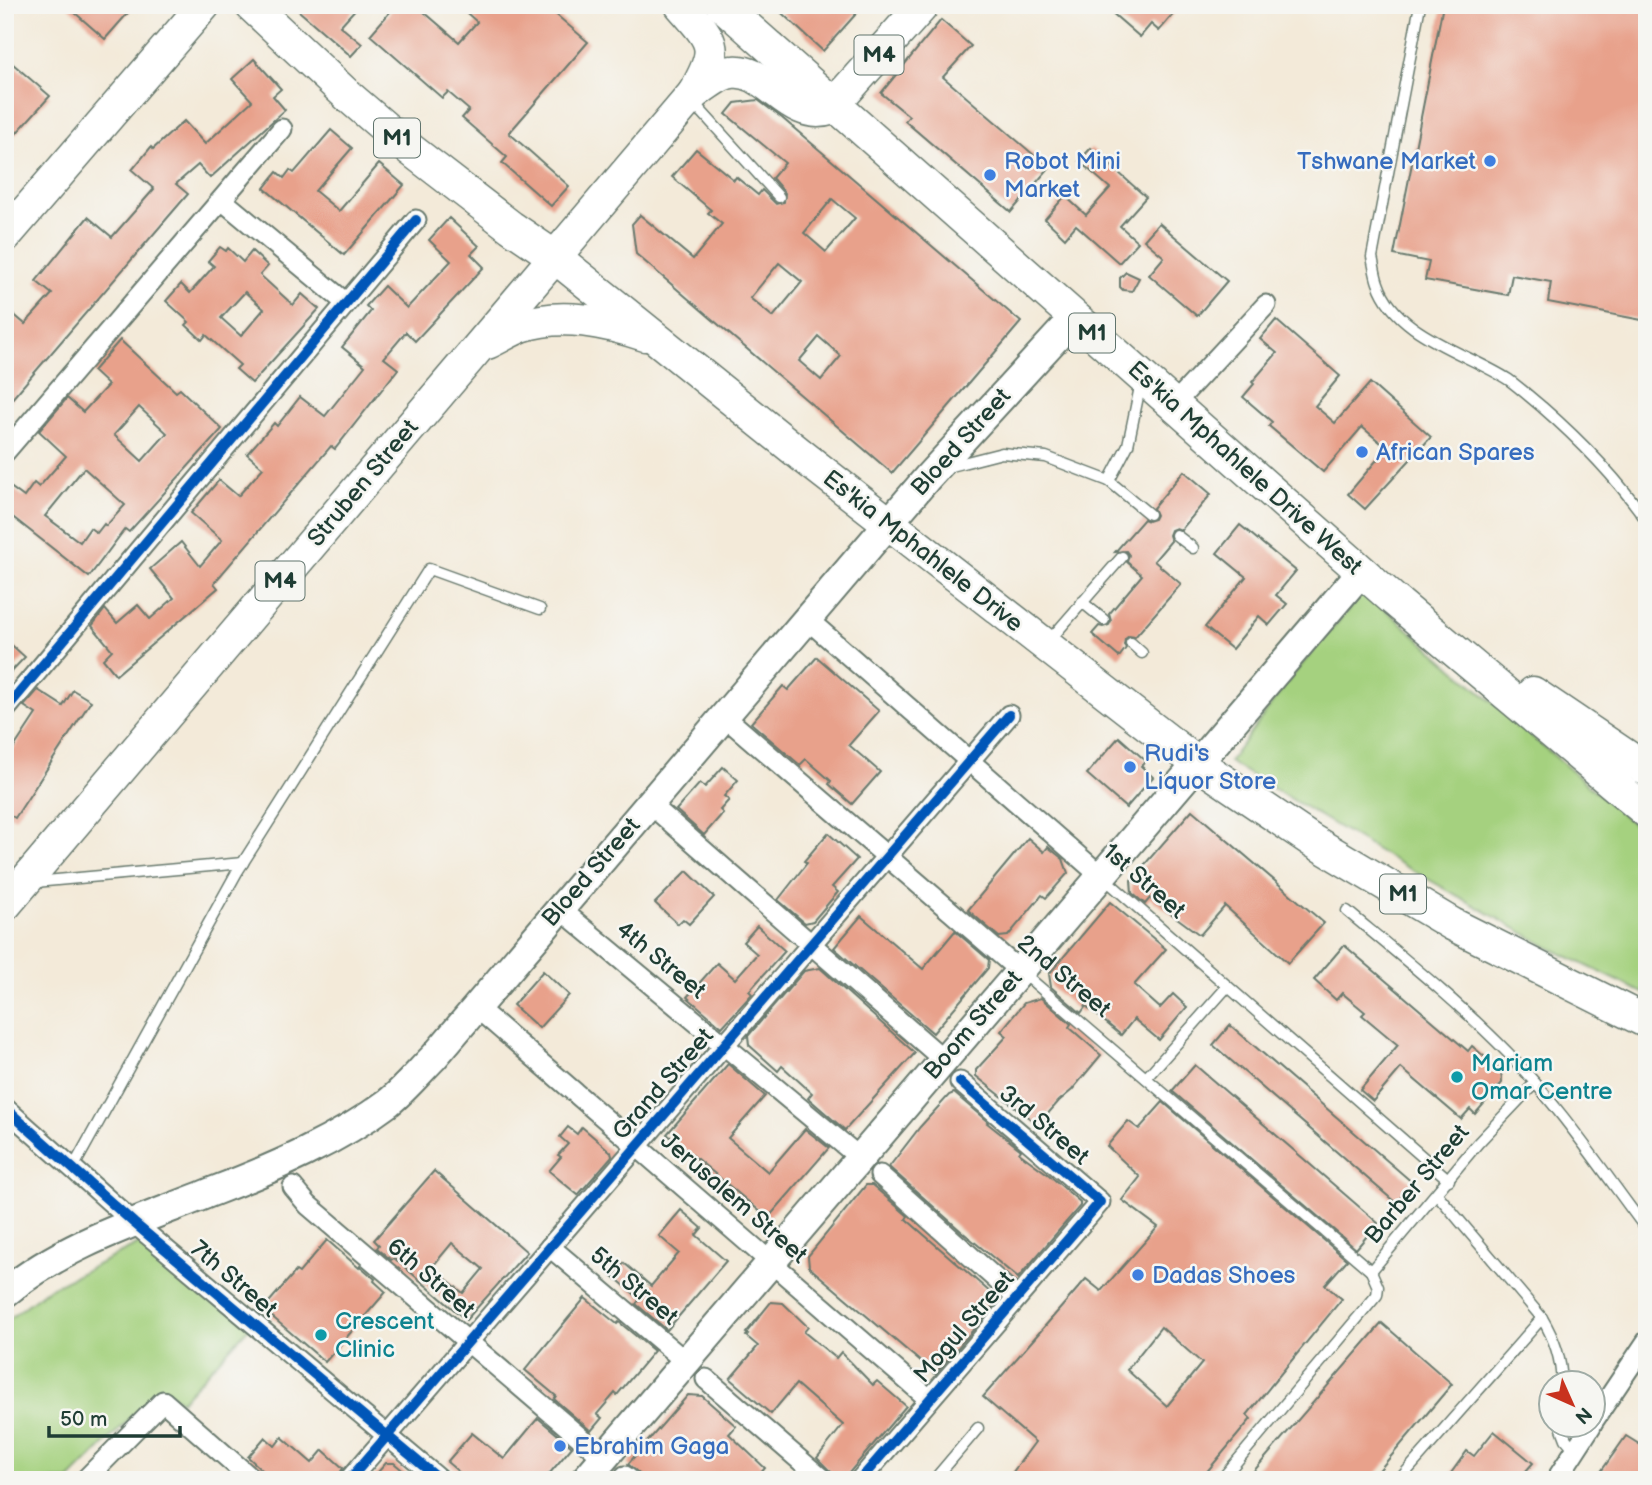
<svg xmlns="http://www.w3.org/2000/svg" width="1652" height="1485" viewBox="0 0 1652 1485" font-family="'Balsamiq Sans',sans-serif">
	<rect width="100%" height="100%" fill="#f6f6f2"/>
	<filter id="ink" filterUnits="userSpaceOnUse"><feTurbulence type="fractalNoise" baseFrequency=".0143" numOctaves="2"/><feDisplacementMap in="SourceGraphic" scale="14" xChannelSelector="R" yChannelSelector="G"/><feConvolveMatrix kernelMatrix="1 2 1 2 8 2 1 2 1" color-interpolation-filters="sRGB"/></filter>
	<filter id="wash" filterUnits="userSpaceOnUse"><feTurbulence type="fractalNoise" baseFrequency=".00686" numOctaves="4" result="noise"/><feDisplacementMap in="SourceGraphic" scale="28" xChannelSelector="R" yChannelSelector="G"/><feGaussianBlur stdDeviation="1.57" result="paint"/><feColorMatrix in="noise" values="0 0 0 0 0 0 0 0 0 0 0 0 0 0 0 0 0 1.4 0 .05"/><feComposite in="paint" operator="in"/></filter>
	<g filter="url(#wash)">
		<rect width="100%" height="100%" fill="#f3ead9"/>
		<g fill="#a5d17f" stroke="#62875a" stroke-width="2">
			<polygon points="1364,591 1647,836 1647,995 1550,948 1387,856 1229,762 1293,675"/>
			<polygon points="151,1238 251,1325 181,1401 161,1387 69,1480 5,1480 5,1322 48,1289"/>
		</g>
		<g id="blocks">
			<g fill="#e8a18b" fill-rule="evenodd">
				<polygon points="66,5 135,5 105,39"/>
				<polygon points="292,5 359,5 340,26 362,44 351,56"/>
				<polygon points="396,5 416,5 459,42 477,22 458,5 560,5 553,12 588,42 509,133 569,186 551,206 502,163 507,157 462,118 469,110 448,92 442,98 370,35"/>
				<polygon points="773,5 864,5 823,51"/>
				<polygon points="1103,5 1181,5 1159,31 1151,24 1140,37"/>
				<polygon points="1443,5 1647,5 1647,321 1548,302 1551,282 1512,275 1508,295 1425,280 1429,262 1394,255"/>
				<polygon points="941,20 971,46 943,77 1049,168 1011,212 905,121 909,116 881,93"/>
				<polygon points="5,57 50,96 5,146"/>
				<polygon points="254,59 281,89 273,96 285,110 210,178 198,165 176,184 188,194 5,407 5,307 25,324 52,294 36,281 88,217 112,237 154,189 132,170 151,147 153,149 184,121 205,144 252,101 232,79"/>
				<path d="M758,100L782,118L1021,322L892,473L636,254L632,224L640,215L693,259L722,224L708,213L711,210L672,177L696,149L734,180L736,177L758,195L762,190L776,204L784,202L785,193L772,178L785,163L726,114L735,103ZM832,199L855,218L826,252L804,233ZM779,263L802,282L773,317L750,298ZM819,337L841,356L821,380L799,361Z"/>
				<polygon points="331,130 352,148 315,191 339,211 379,164 404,185 344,255 264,188 277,172 284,178 290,170 294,173"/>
				<polygon points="1091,148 1146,197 1120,226 1138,242 1119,263 1076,225 1065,238 1045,219 1065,196 1086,215 1110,188 1079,161"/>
				<polygon points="449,218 479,246 471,254 484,267 415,341 406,332 384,358 398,369 335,449 331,446 214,583 218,588 116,675 103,659 112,650 92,626 105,609 117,623 138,605 150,619 174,598 150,569 181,542 200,566 222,540 191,513 219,480 238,496 263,468 247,454 274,423 277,426 300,397 325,416 365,366 342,347 371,311 366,306 384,286 407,308 451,261 429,240"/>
				<polygon points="1159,223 1227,281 1197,316 1149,275 1164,257 1144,240"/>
				<path d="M220,247L226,251L228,248L243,262L252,251L268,266L260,275L293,305L302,294L319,309L252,383L236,369L240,365L206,335L202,340L186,325L189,322L166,301L181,284L190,293L214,266L208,261ZM245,292L264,309L241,336L221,318Z"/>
				<polygon points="1126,272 1139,278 1132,291 1123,290 1120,287 1120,278"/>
				<polygon points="1276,320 1340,376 1315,406 1335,423 1370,383 1431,437 1365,509 1348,494 1387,448 1362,427 1323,472 1269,426 1272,422 1243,397 1254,384 1252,382 1277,353 1260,339"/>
				<path d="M120,340L176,392L180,389L222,429L129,532L125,529L89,577L5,511V483L24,497L34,483L39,487L66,456L39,431L67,398L83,412L108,385L93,371ZM139,407L167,433L142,461L114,435ZM84,468L125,505L106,526L104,524L97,533L90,528L80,542L45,516Z"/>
				<polygon points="1184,471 1211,494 1181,530 1176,528 1171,530 1169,535 1171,541 1154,561 1181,584 1135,637 1129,636 1125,639 1124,645 1126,648 1119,657 1092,634 1099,626 1103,627 1109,625 1111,621 1109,614 1142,575 1127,562 1129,555 1126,551 1115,552 1144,519 1148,521 1154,519 1156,515 1153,508"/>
				<polygon points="1240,525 1296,571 1276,595 1287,604 1269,625 1259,616 1232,649 1205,627 1246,577 1217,553"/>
				<polygon points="5,639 25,657 5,678"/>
				<polygon points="817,657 879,711 849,745 880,772 852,804 829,784 831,781 806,759 800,765 751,723 783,686 788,690"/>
				<polygon points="38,690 63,706 73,690 91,701 15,818 5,812 5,744 13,749 36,714 24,706"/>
				<polygon points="1119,737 1146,761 1141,766 1153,777 1126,808 1087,774"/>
				<polygon points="723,767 738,780 724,796 729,800 720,810 723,813 704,835 676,810 700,783 705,787"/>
				<polygon points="1192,810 1324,923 1288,963 1225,906 1200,935 1150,898 1145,904 1132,893 1131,880"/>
				<polygon points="828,833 857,859 832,887 838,892 813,921 805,923 778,900 807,863 804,861"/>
				<polygon points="1028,838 1044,852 1048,847 1063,859 1068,873 1046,898 1042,895 1008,936 999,937 968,910"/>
				<polygon points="687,871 714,897 689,924 683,919 678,924 655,903"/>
				<polygon points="1110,902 1166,949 1134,985 1160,1008 1173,994 1187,1007 1159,1040 1134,1019 1121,1035 1086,1006 1081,1013 1051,987 1049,974"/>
				<polygon points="861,916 923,969 955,931 989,960 988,968 933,1033 834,948"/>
				<polygon points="757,926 785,951 749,991 752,994 722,1027 687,997 717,963 735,979 757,954 743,942"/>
				<polygon points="1344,945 1468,1051 1472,1046 1501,1071 1502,1083 1475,1114 1470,1109 1461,1119 1401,1068 1373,1101 1360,1090 1398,1045 1362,1015 1365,1012 1342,993 1336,1000 1314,980"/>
				<polygon points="820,968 915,1053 845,1130 808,1098 812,1093 782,1066 778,1071 749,1045 748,1036 804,971"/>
				<polygon points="543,971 569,995 539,1028 513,1005"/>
				<polygon points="1041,998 1071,1024 1069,1027 1101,1055 1072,1090 1059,1101 1038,1125 976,1076 976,1070 1007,1036 1001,1031 1024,1003"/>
				<polygon points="1230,1025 1413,1183 1396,1203 1213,1045"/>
				<polygon points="728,1064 765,1096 728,1138 768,1172 805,1129 829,1148 768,1218 667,1134"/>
				<polygon points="1195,1065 1378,1223 1356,1249 1172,1091"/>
				<polygon points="954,1093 988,1122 987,1123 1021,1150 1019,1153 1049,1175 1080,1202 1080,1206 1018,1278 961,1231 889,1167 920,1127 949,1095"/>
				<path d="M1163,1102L1347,1260L1325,1285L1342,1299L1247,1415L1251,1419L1200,1480H1007L1035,1442L983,1397L1086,1279L1101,1291L1158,1227L1122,1200L1140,1177L1107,1146L1128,1121L1139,1129ZM1161,1327L1202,1363L1167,1406L1127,1370Z"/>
				<polygon points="568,1127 577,1134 582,1127 611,1152 612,1156 578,1195 549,1171 561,1157 558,1155 568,1144 560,1137"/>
				<path d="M434,1171L527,1252L466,1320L394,1258L391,1260L377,1248L379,1245L374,1240ZM452,1243L483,1269L463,1293L432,1267Z"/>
				<polygon points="866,1185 872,1185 908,1216 906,1219 999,1300 935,1374 809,1267 808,1256"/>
				<polygon points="681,1210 702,1228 696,1235 726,1261 667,1330 636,1304 640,1299 613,1276 624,1263 651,1286 679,1253 659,1236"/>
				<polygon points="327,1240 359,1268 360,1266 375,1279 374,1281 386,1292 325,1362 263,1309 296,1271 299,1273"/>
				<polygon points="585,1298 617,1324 619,1322 654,1351 617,1395 615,1393 597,1414 602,1418 591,1431 554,1399 556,1396 525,1370"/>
				<polygon points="771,1302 783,1303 808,1327 804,1332 836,1358 841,1352 873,1385 877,1381 906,1406 843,1480 839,1480 817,1458 843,1425 796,1384 771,1414 730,1379 758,1346 746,1336 748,1334 746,1333"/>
				<polygon points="1382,1323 1452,1384 1371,1480 1246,1480"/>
				<polygon points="688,1395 702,1396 736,1426 729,1434 765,1468 755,1480 646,1480 628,1464"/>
				<polygon points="538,1418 572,1447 544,1480 468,1480 447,1462 472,1433 504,1459"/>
				<polygon points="1494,1431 1533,1463 1518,1480 1446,1480 1467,1451 1474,1456"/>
				<polygon points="1626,1436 1647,1449 1647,1480 1595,1480"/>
				<polygon points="265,1437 275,1446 282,1437 312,1463 323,1450 343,1468 336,1480 273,1480 248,1457"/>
				<polygon points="386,1463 394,1463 414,1480 371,1480"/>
			</g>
		</g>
	</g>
	<g filter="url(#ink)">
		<use href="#blocks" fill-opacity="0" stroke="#697a6e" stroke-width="2"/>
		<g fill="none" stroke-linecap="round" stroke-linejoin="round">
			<defs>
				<g id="service">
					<path d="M1420,5L1372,257C1374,265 1375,275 1378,283C1396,336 1466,352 1509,380C1520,388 1531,398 1542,407C1581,441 1617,478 1647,521"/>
					<polyline points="692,101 779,197"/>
					<polyline points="951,466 1002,453 1046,457 1109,481 1149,514"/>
					<polyline points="1109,481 1128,445 1141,382"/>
					<polyline points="1176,535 1193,548"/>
					<polyline points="1082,602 1104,620"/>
					<polyline points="1048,642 1122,557"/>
					<polyline points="1131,643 1142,653"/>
					<polyline points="1104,878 1449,1180"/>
					<polyline points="35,882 243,863"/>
					<path d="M1347,911C1402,957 1458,1002 1508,1053C1560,1107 1602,1170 1647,1230"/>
					<polyline points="1023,973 1371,1271"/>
					<polyline points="1146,1078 1227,987"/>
					<polyline points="73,1168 237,872 429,569 540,609"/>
					<path d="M1437,1194L1542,1318C1555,1340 1561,1358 1562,1384"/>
					<polyline points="1561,1426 1566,1439 1575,1450"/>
					<polyline points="934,1480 978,1428"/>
					<polyline points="1221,1480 1377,1295 1378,1287 1371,1271 1478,1143 1535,1083"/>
					<polyline points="1399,1480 1542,1318"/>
				</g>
				<g id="minor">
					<polyline points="222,200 346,303"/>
					<polyline points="1174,404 1266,305"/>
					<polyline points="5,452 282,129"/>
					<polyline points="807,619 1101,876"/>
					<polyline points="5,710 416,220"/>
					<polyline points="725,717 1020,971"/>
					<polyline points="650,804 944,1060"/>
					<polyline points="559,908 860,1158"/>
					<polyline points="476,1007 929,1399"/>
					<polyline points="5,1108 134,1223 440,1480"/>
					<polyline points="880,1175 1016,1297"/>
					<polyline points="293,1187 308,1205 604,1458"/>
					<polyline points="550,1247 686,1362"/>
					<polyline points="706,1379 823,1480"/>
					<polyline points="1592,1423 1647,1341"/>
					<polyline points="625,1476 630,1480"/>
					<polyline points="85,1480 163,1401 253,1480"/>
					<polyline points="349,1480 1009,715"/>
					<polyline points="860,1480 1100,1202 960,1082"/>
					<polyline points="1556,1480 1591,1426"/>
				</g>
				<g id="secondary">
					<path d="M5,1293C65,1243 143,1220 214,1191C274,1168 337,1141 389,1102C405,1089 419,1072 434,1057L928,477L1075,317"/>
					<polyline points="585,1480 1362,571"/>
				</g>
				<g id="primary">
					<polyline points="251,5 347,95 411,150 511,227 555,257 805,458 1197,763 1311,840 1452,924 1647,1022"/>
					<polyline points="722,5 1393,599 1647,812"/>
					<path d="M694,93C705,86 719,73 732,72C767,67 790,122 830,109L923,5"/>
					<polyline points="5,236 204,5"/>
					<path d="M487,343C498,338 509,331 521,326C561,312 606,322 645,335"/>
					<polyline points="1533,693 1647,770"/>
					<path d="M5,905L694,93C721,46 714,43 681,5"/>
				</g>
			</defs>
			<use href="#service" stroke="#697a6e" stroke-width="13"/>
			<use href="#minor" stroke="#697a6e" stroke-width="23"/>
			<use href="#secondary" stroke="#697a6e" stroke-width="32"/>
			<use href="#primary" stroke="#697a6e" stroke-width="35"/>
			<use href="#service" stroke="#fff" stroke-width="10"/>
			<use href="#minor" stroke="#fff" stroke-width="19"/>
			<use href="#secondary" stroke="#fff" stroke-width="28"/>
			<use href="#primary" stroke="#fff" stroke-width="32"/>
			<defs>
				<g id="cycleway">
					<polyline points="5,710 416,220"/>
					<polyline points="5,1108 134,1223 440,1480"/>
					<polyline points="349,1480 1009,715"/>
					<polyline points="860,1480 1100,1202 960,1082"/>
				</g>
			</defs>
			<use href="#cycleway" stroke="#f6f6f2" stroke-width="15"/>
			<use href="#cycleway" stroke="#0057b8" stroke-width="10"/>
		</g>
	</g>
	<g fill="#3f7fe0" stroke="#f6f6f2" stroke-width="2.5">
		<circle cx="1490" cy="161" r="7"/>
		<circle cx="990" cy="175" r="7"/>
		<circle cx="1362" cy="452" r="7"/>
		<circle cx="1130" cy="767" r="7"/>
		<circle cx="1138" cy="1275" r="7"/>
		<circle cx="560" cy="1446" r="7"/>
	</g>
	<g fill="#0f9aa8" stroke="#f6f6f2" stroke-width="2.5">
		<circle cx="1457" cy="1077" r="7"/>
		<circle cx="321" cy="1335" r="7"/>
	</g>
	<g text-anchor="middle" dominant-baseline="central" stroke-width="5" stroke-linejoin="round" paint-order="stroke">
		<g fill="#f6f6f2" stroke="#60746d" stroke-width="2">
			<rect x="854.5" y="35.5" width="49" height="39" rx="5"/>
			<rect x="374" y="118.5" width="46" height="39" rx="5"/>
			<rect x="1069" y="313.5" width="46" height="39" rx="5"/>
			<rect x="255.5" y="561.5" width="49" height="39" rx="5"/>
			<rect x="1380" y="874.5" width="46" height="39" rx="5"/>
		</g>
		<g font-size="23" font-weight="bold" fill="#1f3d34">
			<text x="879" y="55">M4</text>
			<text x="397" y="138">M1</text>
			<text x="1092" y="333">M1</text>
			<text x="280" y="581">M4</text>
			<text x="1403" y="894">M1</text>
		</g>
		<g font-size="24" fill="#366cbe" stroke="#f6f6f2" text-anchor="start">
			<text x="1004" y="161">Robot Mini<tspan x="1004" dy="28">Market</tspan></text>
			<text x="1476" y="161" text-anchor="end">Tshwane Market</text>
			<text x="1376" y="452">African Spares</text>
			<text x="1144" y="753">Rudi's<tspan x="1144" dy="28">Liquor Store</tspan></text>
			<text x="1152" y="1275">Dadas Shoes</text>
			<text x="574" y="1446">Ebrahim Gaga</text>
		</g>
		<g font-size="24" fill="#1f3d34" stroke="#f6f6f2">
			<text transform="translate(961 442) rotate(-48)">Bloed Street</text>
			<text transform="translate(1245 468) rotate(42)">Es'kia Mphahlele Drive West</text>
			<text transform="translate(363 483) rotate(-50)">Struben Street</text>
			<text transform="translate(923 551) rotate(38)">Es'kia Mphahlele Drive</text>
			<text transform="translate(591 872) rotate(-49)">Bloed Street</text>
			<text transform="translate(1144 881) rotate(41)">1st Street</text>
			<text transform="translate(661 960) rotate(39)">4th Street</text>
			<text transform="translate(1064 976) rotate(40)">2nd Street</text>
			<text transform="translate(973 1025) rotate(-49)">Boom Street</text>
			<text transform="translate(663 1084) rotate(-49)">Grand Street</text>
			<text transform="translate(1044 1125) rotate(40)">3rd Street</text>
			<text transform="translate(1417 1184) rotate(-50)">Barber Street</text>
			<text transform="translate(734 1198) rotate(41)">Jerusalem Street</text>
			<text transform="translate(431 1278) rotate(41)">6th Street</text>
			<text transform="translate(234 1279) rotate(40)">7th Street</text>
			<text transform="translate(634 1286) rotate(40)">5th Street</text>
			<text transform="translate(964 1327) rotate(-49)">Mogul Street</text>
		</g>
		<g font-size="24" fill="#0d838f" stroke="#f6f6f2" text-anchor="start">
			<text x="1471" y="1063">Mariam<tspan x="1471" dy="28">Omar Centre</tspan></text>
			<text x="335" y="1321">Crescent<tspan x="335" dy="28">Clinic</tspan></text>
		</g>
	</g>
	<rect width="1652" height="1485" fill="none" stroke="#f6f6f2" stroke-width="28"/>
	<g transform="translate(1572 1404) rotate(135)"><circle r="33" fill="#f6f6f2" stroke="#a0aca6" stroke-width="2"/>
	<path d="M0-5L12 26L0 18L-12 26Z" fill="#c8321e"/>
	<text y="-10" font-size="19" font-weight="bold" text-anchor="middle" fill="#1f3d34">N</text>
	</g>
	<path d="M49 1426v10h131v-10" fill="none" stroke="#1f3d34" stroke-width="3.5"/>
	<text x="60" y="1426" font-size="21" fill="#1f3d34" stroke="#f6f6f2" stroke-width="5" paint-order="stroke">50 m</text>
</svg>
